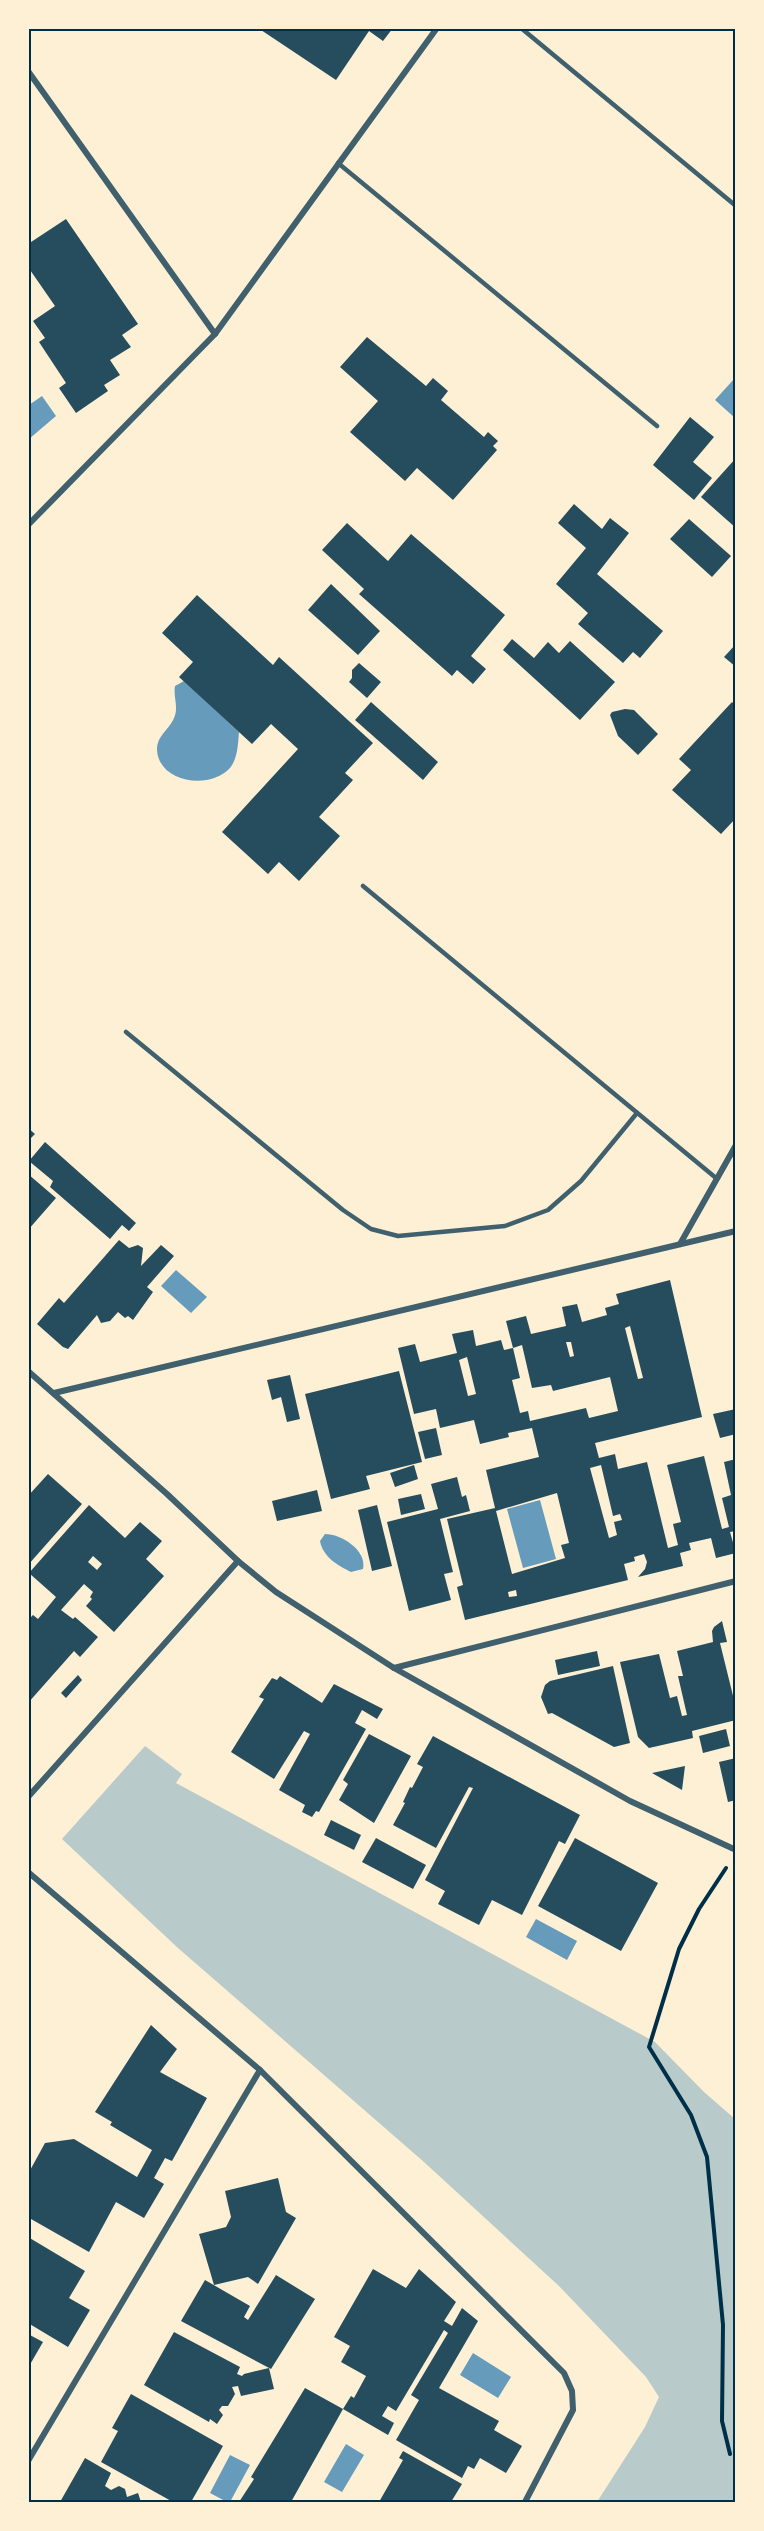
<svg xmlns="http://www.w3.org/2000/svg" width="764" height="2531" viewBox="0 0 764 2531" font-family="Karla,sans-serif">
	<rect width="100%" height="100%" fill="#fdf0d5"/>
	<polygon fill="#b9caca" points="145,1746 182,1774 176,1783 655,2042 704,2092 735,2119 735,2502 597,2502 645,2427 659,2397 646,2377 559,2286 424,2162 178,1948 62,1839"/>
	<g fill="#669bbc">
		<polygon points="734,379 735,381 735,418 715,400"/>
		<polygon points="42,396 56,416 29,439 29,405"/>
		<path d="M184,681L239,732C238,743 238,758 230,768C210,790 159,783 157,750C157,735 169,730 174,718C179,707 173,697 175,686Z"/>
		<polygon points="176,1270 207,1297 191,1313 161,1286"/>
		<polygon points="540,1500 556,1559 523,1568 507,1509"/>
		<path d="M325,1534C341,1534 367,1550 363,1569L351,1572C337,1565 323,1557 320,1541Z"/>
		<polygon points="536,1919 577,1941 567,1960 526,1937"/>
		<polygon points="473,2353 511,2377 498,2398 460,2375"/>
		<polygon points="346,2444 364,2455 342,2492 324,2482"/>
		<polygon points="230,2455 250,2465 230,2502 227,2502 210,2493"/>
	</g>
	<g fill="#264d5e" fill-rule="evenodd">
		<polygon points="258,28 393,28 383,41 369,31 336,80"/>
		<polygon points="66,219 138,324 122,335 131,347 110,360 120,375 104,385 108,391 76,413 59,388 66,383 39,342 45,338 33,321 55,306 28,267 28,244"/>
		<polygon points="367,337 426,386 433,378 448,391 441,400 484,437 488,432 498,441 493,446 497,450 453,500 417,468 405,481 350,432 378,401 340,367"/>
		<polygon points="690,417 714,437 693,462 712,478 694,500 653,465"/>
		<polygon points="736,458 736,528 701,497"/>
		<polygon points="574,504 602,529 610,518 629,533 597,574 663,631 640,658 633,652 623,663 578,624 588,613 556,584 586,548 558,523"/>
		<polygon points="689,519 731,556 712,577 670,539"/>
		<polygon points="347,523 388,561 411,534 505,615 471,656 486,669 473,684 457,670 452,676 359,594 364,589 322,550"/>
		<polygon points="331,584 380,631 358,655 308,610"/>
		<polygon points="197,595 273,665 279,657 373,743 345,773 353,780 319,817 340,836 299,881 279,862 268,874 222,832 298,749 271,724 252,744 179,677 193,662 162,633"/>
		<polygon points="512,639 534,658 548,642 559,653 570,641 615,682 580,720 503,650"/>
		<polygon points="736,644 736,667 724,657"/>
		<polygon points="359,663 381,682 367,698 349,682 352,678 352,670"/>
		<polygon points="371,702 438,762 423,780 355,720"/>
		<polygon points="732,702 736,706 736,818 721,834 672,790 691,770 679,759"/>
		<polygon points="625,709 634,710 658,734 638,755 618,736 610,715 612,712"/>
		<polygon points="28,1128 35,1134 28,1141"/>
		<polygon points="45,1142 136,1223 129,1231 122,1225 110,1239 50,1187 53,1181 29,1161"/>
		<polygon points="28,1174 56,1198 28,1230"/>
		<polygon points="119,1240 129,1248 138,1245 143,1248 141,1266 161,1245 174,1256 147,1287 153,1292 133,1320 128,1316 125,1318 118,1312 110,1321 101,1323 97,1315 68,1349 63,1347 37,1324 59,1298 64,1303"/>
		<path d="M670,1280L702,1417L595,1443L599,1458L615,1454L618,1469L647,1462L668,1548L678,1545L673,1524L681,1522L667,1465L704,1456L722,1529L729,1527L722,1498L731,1495L724,1462L736,1459V1531L730,1532L736,1553L716,1558L711,1538L689,1543L691,1550L680,1553L683,1566L638,1577L645,1569L647,1562L644,1554L634,1557L635,1561L624,1564L628,1580L465,1620L457,1587L463,1585L447,1519L495,1508L486,1470L539,1457L532,1428L508,1433L509,1437L480,1444L474,1420L440,1428L436,1409L414,1414L398,1348L415,1344L420,1362L457,1353L452,1334L473,1330L476,1346L501,1340L504,1350L513,1348L506,1321L526,1316L531,1334L566,1326L562,1307L577,1304L582,1322L607,1315L605,1308L619,1304L616,1294ZM630,1326L643,1378L638,1379L625,1328ZM566,1342H571L574,1356L570,1357ZM522,1345L532,1388L551,1385L553,1391L610,1377L618,1411L589,1418L586,1408L530,1421L528,1411L520,1413L512,1380L520,1378L513,1348ZM467,1357L476,1394L468,1396L459,1360ZM601,1465L613,1516L620,1514L622,1520L614,1522L617,1535L609,1538L590,1468ZM557,1493L569,1543L561,1545L565,1558L512,1574L496,1511ZM516,1590L517,1596L509,1597L508,1592Z"/>
		<polygon points="399,1371 422,1462 366,1476 370,1489 331,1499 305,1394"/>
		<polygon points="290,1375 300,1419 287,1422 281,1397 272,1400 267,1380"/>
		<polygon points="736,1409 736,1434 720,1438 713,1414"/>
		<polygon points="436,1428 442,1455 425,1459 418,1432"/>
		<polygon points="414,1465 418,1479 395,1487 390,1473"/>
		<polygon points="48,1474 82,1504 28,1565 28,1496"/>
		<polygon points="457,1477 462,1497 466,1495 470,1511 440,1519 453,1572 444,1574 451,1600 409,1611 387,1522 438,1509 431,1484"/>
		<polygon points="317,1490 322,1511 277,1521 272,1501"/>
		<polygon points="421,1494 425,1509 401,1515 398,1499"/>
		<path d="M89,1505L125,1538L140,1522L162,1541L146,1559L164,1576L114,1632L86,1606L92,1599L90,1597L93,1592L84,1584L61,1610L73,1619L75,1617L98,1637L80,1657L74,1651L28,1703V1620L33,1615L38,1619L56,1597L29,1573ZM93,1556L102,1564L97,1570L88,1562Z"/>
		<polygon points="377,1505 392,1566 372,1571 358,1510"/>
		<polygon points="722,1621 727,1642 720,1643 736,1708 736,1720 692,1731 693,1738 649,1748 638,1737 620,1662 659,1654 670,1698 677,1696 682,1716 687,1715 678,1676 683,1676 677,1651 713,1642 712,1631 714,1627"/>
		<polygon points="597,1651 600,1666 558,1675 555,1660"/>
		<polygon points="613,1666 630,1743 614,1747 552,1713 548,1714 541,1697 545,1685 550,1681"/>
		<polygon points="78,1675 82,1680 66,1698 61,1693"/>
		<polygon points="280,1676 322,1703 334,1684 383,1709 377,1719 362,1710 355,1723 366,1729 319,1812 316,1811 312,1817 302,1812 305,1805 279,1790 310,1734 304,1731 274,1779 231,1752 264,1699 259,1697 272,1678 277,1680"/>
		<polygon points="726,1729 730,1746 703,1753 699,1736"/>
		<polygon points="369,1734 411,1756 374,1823 339,1800 348,1784 343,1780"/>
		<polygon points="433,1736 580,1815 565,1844 559,1841 522,1915 492,1900 479,1925 438,1904 445,1891 425,1880 473,1788 469,1787 436,1848 393,1825 405,1803 403,1802 410,1787 412,1788 423,1767 417,1764"/>
		<polygon points="736,1758 736,1800 728,1802 719,1762"/>
		<polygon points="685,1766 682,1790 652,1773"/>
		<polygon points="331,1820 361,1835 354,1850 324,1835"/>
		<polygon points="376,1838 426,1865 413,1889 362,1862"/>
		<polygon points="575,1838 658,1883 621,1951 538,1906"/>
		<polygon points="151,2025 177,2049 160,2072 207,2098 172,2161 165,2158 154,2178 164,2184 144,2218 116,2202 89,2252 31,2219 28,2224 28,2174 45,2143 74,2139 137,2177 152,2150 110,2125 112,2122 95,2112"/>
		<polygon points="278,2178 286,2212 296,2218 258,2284 248,2277 214,2285 199,2234 226,2227 231,2217 225,2191"/>
		<polygon points="28,2237 85,2271 69,2298 90,2310 68,2347 28,2323"/>
		<polygon points="373,2269 406,2288 419,2269 456,2302 444,2321 452,2326 462,2308 478,2321 439,2388 499,2421 494,2430 522,2446 506,2473 480,2458 474,2469 468,2466 462,2478 396,2440 419,2400 411,2395 448,2333 444,2330 396,2411 388,2406 382,2416 394,2423 388,2435 343,2409 291,2502 239,2502 254,2479 251,2477 305,2388 343,2409 351,2396 354,2398 366,2376 341,2362 350,2346 334,2337"/>
		<polygon points="276,2275 315,2299 271,2369 181,2321 205,2280 250,2306 244,2317 248,2320"/>
		<polygon points="174,2332 240,2367 237,2374 242,2376 244,2374 269,2368 274,2389 241,2396 238,2386 232,2387 235,2394 228,2406 222,2406 219,2410 223,2415 217,2424 210,2419 209,2422 144,2385"/>
		<polygon points="28,2334 43,2342 28,2368"/>
		<polygon points="131,2394 223,2446 191,2502 173,2502 101,2462 118,2431 112,2428"/>
		<polygon points="403,2451 462,2484 451,2502 379,2502 403,2460 399,2458"/>
		<polygon points="85,2458 111,2473 105,2486 111,2490 119,2486 125,2489 127,2497 138,2493 141,2502 60,2502"/>
	</g>
	<g fill="none" stroke-linecap="round" stroke-linejoin="round">
		<polyline stroke="#003049" stroke-width="4" points="726,1868 699,1909 679,1949 649,2047 691,2115 707,2157 723,2325 722,2421 730,2454"/>
		<g stroke="#3f606c" stroke-width="4.5">
			<polyline points="521,28 736,206"/>
			<polyline points="338,163 657,426"/>
			<polyline points="363,886 716,1178"/>
			<polyline points="126,1032 343,1210 371,1229 398,1236 505,1226 548,1210 581,1181 637,1113"/>
		</g>
		<g stroke="#3f606c" stroke-width="6">
			<polyline points="28,71 215,334"/>
			<polyline points="28,525 215,334 437,28"/>
			<polyline points="680,1244 736,1145"/>
			<polyline points="28,1371 167,1494 238,1561 276,1592 394,1668 630,1801 736,1850"/>
			<polyline points="54,1393 736,1231"/>
			<polyline points="394,1668 736,1581"/>
			<polyline points="28,1797 238,1561"/>
			<polyline points="28,1872 260,2070 564,2373 572,2391 573,2410 525,2502"/>
			<polyline points="28,2461 260,2070"/>
		</g>
	</g>
	<rect width="764" height="2531" fill="none" stroke="#fdf0d5" stroke-width="60"/>
	<rect x="30" y="30" width="704" height="2471" fill="none" stroke="#003049" stroke-width="2"/>
</svg>
